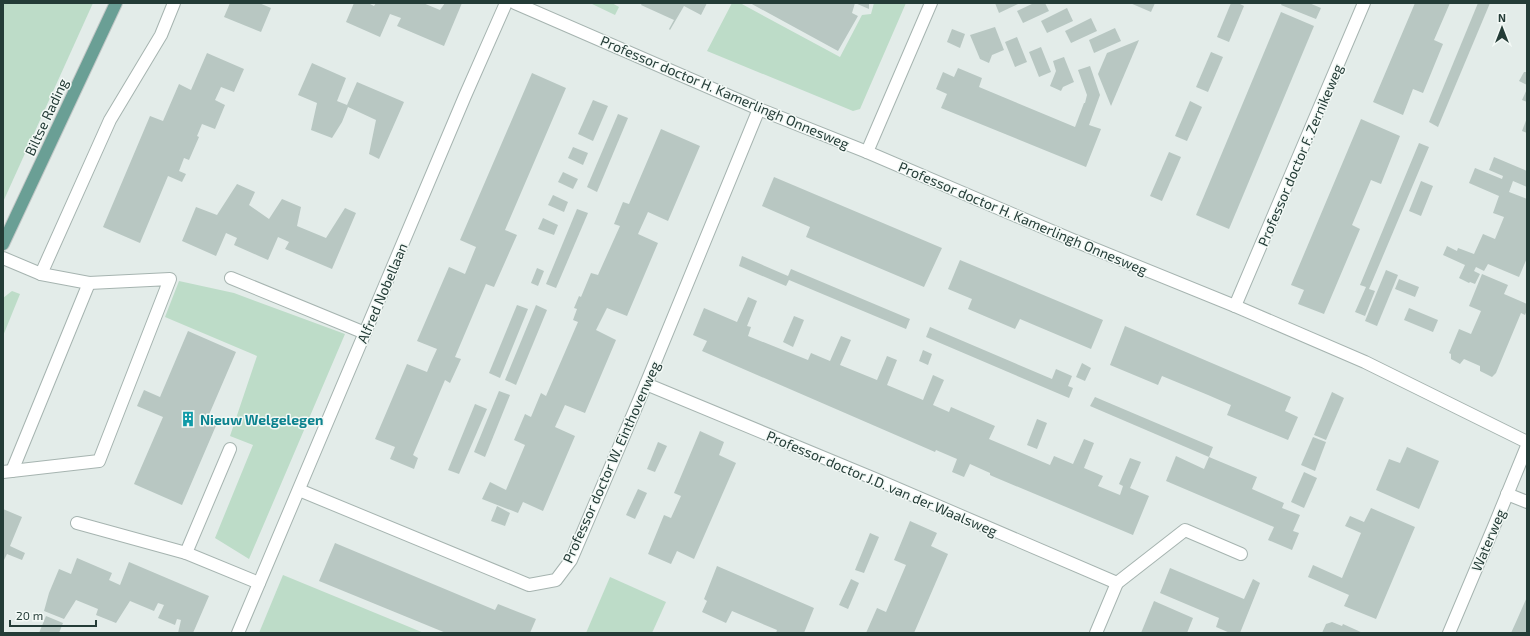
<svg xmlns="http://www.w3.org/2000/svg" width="1530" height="636" viewBox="0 0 1530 636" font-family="'Exo 2',sans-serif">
	<rect width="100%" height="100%" fill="#e3ece9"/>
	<g fill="#bddcc8">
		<polygon points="4,3 93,3 3,202 3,4"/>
		<polygon points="590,3 612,3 619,7 615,15"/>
		<polygon points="732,3 740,3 840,57 862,15 871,14 874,3 906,3 860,109 853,111 707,51"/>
		<polygon points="179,281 234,293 345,334 249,559 215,538 253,445 230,436 257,356 165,317"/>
		<polygon points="12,291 20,294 3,336 3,298"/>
		<polygon points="283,575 424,633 259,633"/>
		<polygon points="610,577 666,602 652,633 586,633"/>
	</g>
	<g fill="#b8c7c2">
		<polygon points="230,3 259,3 271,8 261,32 224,17"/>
		<polygon points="354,3 368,3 374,6 376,3 423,3 440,10 445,3 462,3 444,46 397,26 401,18 390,14 380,37 346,22"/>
		<polygon points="642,3 707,3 701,15 684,6 670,30 669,29 674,20 641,5"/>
		<polygon points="750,3 869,3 869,9 855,3 852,13 858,16 838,51"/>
		<polygon points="995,3 1020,3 999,13"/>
		<polygon points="1034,3 1045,3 1049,11 1023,23 1017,11"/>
		<polygon points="1130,3 1155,3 1151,12"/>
		<polygon points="1231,3 1238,3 1244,6 1229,42 1217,37"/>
		<polygon points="1282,3 1309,3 1321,8 1316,19 1281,5"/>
		<polygon points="1415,3 1450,3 1434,40 1443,44 1423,93 1413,89 1403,115 1373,102"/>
		<polygon points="1478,3 1490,3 1438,127 1429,122"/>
		<polygon points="1067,8 1073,21 1047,33 1041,21"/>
		<polygon points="1281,12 1314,26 1229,229 1196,215"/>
		<polygon points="1091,18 1097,31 1071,43 1065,31"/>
		<polygon points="995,27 1004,50 992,55 989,63 980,59 970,35"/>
		<polygon points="1115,28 1121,41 1094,53 1089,40"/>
		<polygon points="952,29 965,34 960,48 947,42"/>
		<polygon points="1017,37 1027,62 1015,67 1005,42"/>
		<polygon points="1139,40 1111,106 1098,74 1107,53"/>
		<polygon points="1041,47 1051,72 1039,77 1029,52"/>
		<polygon points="1211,52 1223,57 1208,92 1196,87"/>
		<polygon points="207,53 244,69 234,92 221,87 215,100 225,105 215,129 202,124 197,136 199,137 189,160 184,158 179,171 186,174 182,182 168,176 140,243 103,227 150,116 163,121 179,84 191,90"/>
		<polygon points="1064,57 1074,82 1063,87 1061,91 1050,86 1056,71 1053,61"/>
		<polygon points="312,63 346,78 337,101 347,105 357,82 404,102 379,159 369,154 376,120 348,107 342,122 332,138 311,130 317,103 298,95"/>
		<polygon points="1090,66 1100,95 1089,125 1101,129 1086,167 941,108 947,94 936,89 943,72 954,77 958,68 982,78 979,87 1075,127 1084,103 1085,103 1087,95 1078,70"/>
		<polygon points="1524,72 1527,72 1527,85 1519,81"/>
		<polygon points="532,73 566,88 505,230 517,235 494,287 486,284 455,357 461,359 450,383 445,380 413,455 418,458 414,469 390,459 395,447 375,439 407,364 427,372 431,362 437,349 417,341 449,267 465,274 476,247 460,240"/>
		<polygon points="1527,89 1527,102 1522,100"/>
		<polygon points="593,100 608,106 593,141 578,134"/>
		<polygon points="1190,101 1202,107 1187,141 1175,136"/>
		<polygon points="618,114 628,118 597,192 587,187"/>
		<polygon points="1527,118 1527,133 1522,131"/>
		<polygon points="1361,119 1400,136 1381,184 1371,180 1352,225 1360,229 1324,314 1298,304 1304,290 1291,285"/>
		<polygon points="661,129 700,146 668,221 648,212 638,234 658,243 627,316 607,308 596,330 616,340 585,413 565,405 555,427 575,436 543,511 523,502 518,513 482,499 490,482 506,490 525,445 514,440 525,414 531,417 541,393 546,396 578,322 573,320 577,309 574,308 579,296 581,297 591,273 598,275 620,226 614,224 623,202 629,204"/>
		<polygon points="1419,143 1429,147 1369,289 1375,291 1365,316 1355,312 1366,287 1360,285"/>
		<polygon points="573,147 588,153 583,165 568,158"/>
		<polygon points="1169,152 1181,157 1162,201 1150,196"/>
		<polygon points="1494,157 1527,171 1527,187 1513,181 1509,192 1527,199 1527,258 1519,277 1488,264 1484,271 1476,267 1474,271 1480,274 1475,284 1470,282 1469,283 1459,278 1465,265 1443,255 1447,246 1457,251 1458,248 1474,254 1483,234 1495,239 1504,217 1493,213 1499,196 1469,183 1475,168 1502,179 1503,176 1489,170"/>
		<polygon points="563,172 578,179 573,189 558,182"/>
		<polygon points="774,177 942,248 924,287 806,237 810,227 762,206"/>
		<polygon points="1421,181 1433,186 1421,216 1409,211"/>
		<polygon points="237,184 255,192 249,205 269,219 282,199 301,207 297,226 326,238 345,208 356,213 332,269 285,249 289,242 278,237 268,260 234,245 237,238 226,233 216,256 182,241 196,207 217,215"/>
		<polygon points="553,195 568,202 564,212 548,205"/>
		<polygon points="577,209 588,213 556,288 546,284"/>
		<polygon points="543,218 558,225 554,235 538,229"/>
		<polygon points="742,256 788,276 791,269 910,319 906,329 789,280 786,286 739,266"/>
		<polygon points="960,260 1103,320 1091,349 1020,319 1015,329 968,309 972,299 948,289"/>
		<polygon points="537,268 544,271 538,286 531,283"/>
		<polygon points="1386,270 1398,275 1377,326 1365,321"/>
		<polygon points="1482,274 1508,285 1504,294 1527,304 1527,310 1525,315 1521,313 1496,373 1492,377 1480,371 1480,366 1464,359 1460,364 1451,359 1451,354 1449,353 1459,329 1471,334 1481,311 1469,306"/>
		<polygon points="1399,279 1419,287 1415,297 1395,289"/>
		<polygon points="748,297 757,301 747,326 751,327 748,336 808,360 811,353 830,361 841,336 851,340 840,365 877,380 887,356 897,360 887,385 923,400 933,375 944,380 933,405 949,412 951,407 995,426 989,439 1050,465 1054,456 1073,464 1084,439 1094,443 1084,468 1103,476 1098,486 1120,495 1123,486 1119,484 1130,458 1141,462 1130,488 1149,496 1133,535 992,476 990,475 990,473 970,464 964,477 952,472 957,459 936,450 935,452 702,351 707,341 693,335 704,308 737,322"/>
		<polygon points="517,305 528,309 500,378 489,373"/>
		<polygon points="536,305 547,310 516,385 505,380"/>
		<polygon points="1409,308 1438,320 1433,332 1404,320"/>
		<polygon points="794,316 804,320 793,347 783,342"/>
		<polygon points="1125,326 1291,397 1285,411 1298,417 1288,440 1227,415 1231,405 1208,395 1162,376 1158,385 1110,365"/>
		<polygon points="930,327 1052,379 1056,369 1072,376 1068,386 1073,388 1069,398 926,337"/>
		<polygon points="188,331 236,352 208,417 218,421 182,505 134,484 163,417 137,406 144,390 160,397"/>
		<polygon points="923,350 932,354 928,365 919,361"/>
		<polygon points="1082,363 1091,368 1085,381 1076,377"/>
		<polygon points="499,391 510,395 485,457 474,452"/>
		<polygon points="1332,392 1344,398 1326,440 1314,435"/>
		<polygon points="1095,397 1213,447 1209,457 1090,406"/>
		<polygon points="475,404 487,409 459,474 448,470"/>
		<polygon points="1037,419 1047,423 1037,449 1027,445"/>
		<polygon points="700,431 724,442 719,455 736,463 694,559 677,551 671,564 648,554 664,515 671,518 681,496 674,493"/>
		<polygon points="1313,437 1326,442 1315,471 1301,465"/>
		<polygon points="658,442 667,446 655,472 647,469"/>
		<polygon points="1407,447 1439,461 1419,509 1376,490 1389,459 1400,463"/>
		<polygon points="1176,456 1204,469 1209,457 1257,477 1252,489 1284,503 1282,508 1300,515 1293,531 1299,533 1292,550 1268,540 1274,527 1166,481"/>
		<polygon points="1304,472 1317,478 1304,508 1291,502"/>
		<polygon points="638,489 647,493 635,519 626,515"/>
		<polygon points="497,506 510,513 505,526 491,521"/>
		<polygon points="1371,508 1415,527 1376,619 1344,606 1349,595 1308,577 1313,565 1342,578 1361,533 1345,526 1350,516 1364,522"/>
		<polygon points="3,509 22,517 10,546 25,553 22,560 7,554 3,562"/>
		<polygon points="910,521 937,533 931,546 948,554 914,633 866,633 877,608 886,612 906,565 894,560"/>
		<polygon points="870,533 879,537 864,573 855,570"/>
		<polygon points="335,543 495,610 498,604 536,619 530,633 446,633 319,581"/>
		<polygon points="77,558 112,573 109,580 120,585 129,562 209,596 193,633 178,633 181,620 177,619 175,625 158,618 164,605 158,603 154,611 130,601 116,623 96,615 98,609 76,600 64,619 44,611 49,593 59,569 71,574"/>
		<polygon points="717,566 814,608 804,633 776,633 777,630 732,611 726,623 702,612 707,601 704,599"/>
		<polygon points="1170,568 1244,599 1253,579 1260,583 1240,633 1230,633 1216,627 1219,618 1160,593"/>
		<polygon points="851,579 859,583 848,609 839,605"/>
		<polygon points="1527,597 1527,633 1511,633 1516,622"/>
		<polygon points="1154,601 1193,618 1187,633 1141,633"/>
		<polygon points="46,616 63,623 59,633 39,633"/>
		<polygon points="1332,622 1342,626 1343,624 1363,633 1322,633 1326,624"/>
	</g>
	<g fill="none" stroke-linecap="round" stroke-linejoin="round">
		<defs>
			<g id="minor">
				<polyline points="515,3 759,109 867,152 1075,241 1235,306 1365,362 1527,442"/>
				<polyline points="867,152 931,3"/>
				<polyline points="3,258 41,274 89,283 170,279 99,461 3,472"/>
				<polyline points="41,274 110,120 161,35 174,3"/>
				<polyline points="231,278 365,333"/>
				<polyline points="1235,306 1364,3"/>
				<polyline points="646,384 875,479 1117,583 1096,633"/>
				<polyline points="12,471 89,283"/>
				<polyline points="299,490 529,585 556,580 571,560 646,384 759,109"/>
				<polyline points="1507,494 1527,502"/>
				<polyline points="77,523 186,553 259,583"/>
				<polyline points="186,553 230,449"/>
				<polyline points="1117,583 1185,530 1241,554"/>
				<polyline points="238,633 465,96 506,3"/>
				<polyline points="1449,633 1495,524 1527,446"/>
			</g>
			<polyline id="major" points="3,244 116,3"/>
		</defs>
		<use href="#minor" stroke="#a6b4b0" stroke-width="14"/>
		<use href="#major" stroke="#c2c8c7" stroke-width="14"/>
		<use href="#minor" stroke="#fff" stroke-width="12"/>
		<use href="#major" stroke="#6a9f95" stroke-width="12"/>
	</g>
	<defs>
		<symbol id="building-bare" viewBox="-9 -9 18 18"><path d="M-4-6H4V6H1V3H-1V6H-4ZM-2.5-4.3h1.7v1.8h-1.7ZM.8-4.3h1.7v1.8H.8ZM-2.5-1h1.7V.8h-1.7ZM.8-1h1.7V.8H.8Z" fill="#0f9aa8" stroke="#f3f9f6" stroke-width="2.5" paint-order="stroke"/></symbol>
	</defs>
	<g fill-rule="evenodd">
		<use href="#building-bare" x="177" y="408" width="22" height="22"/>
	</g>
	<g text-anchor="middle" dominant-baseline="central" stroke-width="3" stroke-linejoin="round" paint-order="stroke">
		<g font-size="14" fill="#243c37" stroke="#f3f9f6">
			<text transform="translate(725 92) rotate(23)">Professor doctor H. Kamerlingh Onnesweg</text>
			<text transform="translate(46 117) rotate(-65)">Biltse Rading</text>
			<text transform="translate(1300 155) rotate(-67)">Professor doctor F. Zernikeweg</text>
			<text transform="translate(1023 218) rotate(23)">Professor doctor H. Kamerlingh Onnesweg</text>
			<text transform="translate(382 293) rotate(-67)">Alfred Nobellaan</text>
			<text transform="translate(611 462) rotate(-66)">Professor doctor W. Einthovenweg</text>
			<text transform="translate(882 483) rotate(23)">Professor doctor J.D. van der Waalsweg</text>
			<text transform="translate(1488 540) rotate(-67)">Waterweg</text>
		</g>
		<g font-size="14" font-weight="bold" fill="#0d838f" stroke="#f3f9f6" text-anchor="start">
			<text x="200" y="419">Nieuw Welgelegen</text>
		</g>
	</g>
	<rect width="1530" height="636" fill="none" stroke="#243c37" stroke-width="8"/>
	<g transform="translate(1502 28)" stroke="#f3f9f6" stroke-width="3" paint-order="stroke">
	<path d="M0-3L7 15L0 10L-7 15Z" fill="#243c37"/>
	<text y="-6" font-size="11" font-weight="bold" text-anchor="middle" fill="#243c37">N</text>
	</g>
	<path d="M10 620v6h86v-6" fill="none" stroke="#243c37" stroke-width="2"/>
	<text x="16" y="620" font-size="12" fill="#243c37" stroke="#f3f9f6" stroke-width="3" paint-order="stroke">20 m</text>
</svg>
